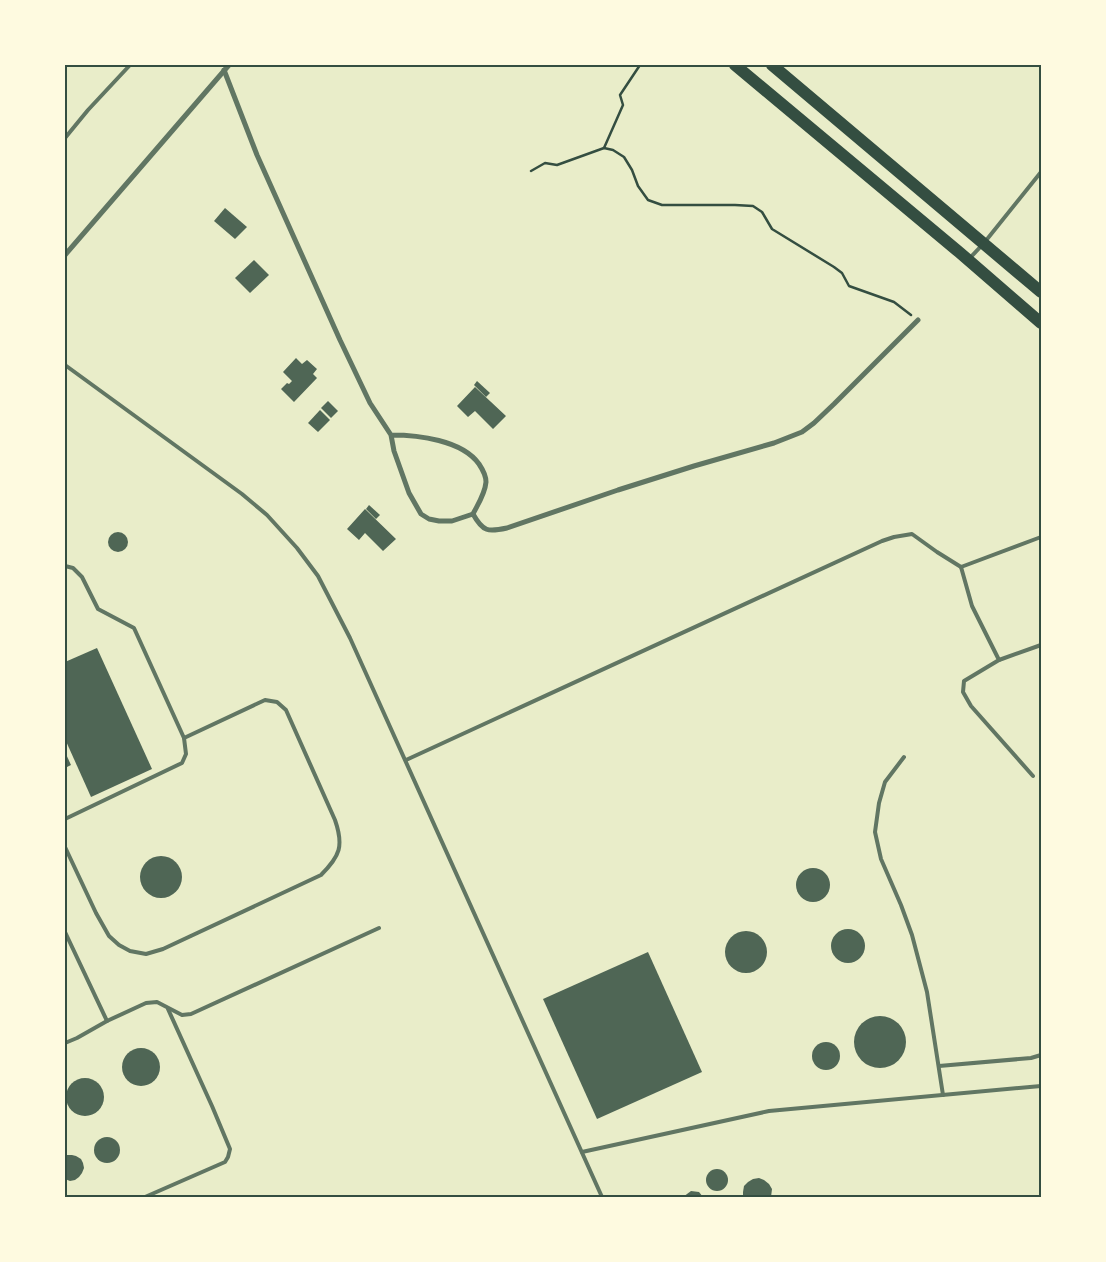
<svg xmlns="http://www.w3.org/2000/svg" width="1106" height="1262" viewBox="0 0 1106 1262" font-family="'Times New Roman',serif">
	<rect width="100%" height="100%" fill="#e9edc9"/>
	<g fill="#4f6655">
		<polygon points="225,208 247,227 235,239 214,221"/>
		<polygon points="254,260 269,275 250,293 235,278"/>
		<polygon points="296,358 302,364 307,360 317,369 313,374 317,378 294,402 281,389 287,383 289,384 292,381 283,372"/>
		<polygon points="477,381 490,393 486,397 474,385"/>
		<polygon points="475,387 506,416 493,429 475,411 468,417 457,406"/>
		<polygon points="328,401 338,411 331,418 321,408"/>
		<polygon points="320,410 330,420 318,432 308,423"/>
		<polygon points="369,505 380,515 376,519 366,509"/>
		<polygon points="365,509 396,539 383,551 365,533 359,540 347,529"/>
		<circle cx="118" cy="542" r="10"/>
		<polygon points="97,648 152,769 91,797 65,739 65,662"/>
		<polygon points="65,752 71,765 65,768"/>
		<circle cx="161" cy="877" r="21"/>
		<circle cx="813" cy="885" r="17"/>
		<circle cx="848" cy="946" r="17"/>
		<circle cx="746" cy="952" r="21"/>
		<polygon points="648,952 702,1072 597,1119 543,999"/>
		<circle cx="880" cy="1042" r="26"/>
		<circle cx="826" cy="1056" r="14"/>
		<circle cx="141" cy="1067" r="19"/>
		<circle cx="85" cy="1097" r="19"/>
		<circle cx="107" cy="1150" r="13"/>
		<polygon points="67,1155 72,1155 76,1156 81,1159 83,1163 84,1168 82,1173 79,1177 75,1180 70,1181 65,1179 65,1156"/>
		<circle cx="717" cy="1180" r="11"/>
		<polygon points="759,1178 764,1180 769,1184 772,1189 771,1197 743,1197 743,1192 744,1186 748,1182 753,1179"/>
		<polygon points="691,1191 699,1192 703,1197 683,1197"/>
	</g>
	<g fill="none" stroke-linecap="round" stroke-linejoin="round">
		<g stroke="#344e41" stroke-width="2.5">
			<polyline points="604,148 623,105 620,95 640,65"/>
			<polyline points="531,171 545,163 557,165 604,148 613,150 624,157 632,170 638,186 648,200 662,205 735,205 753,206 762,212 772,229 834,267 842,273 849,286 894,302 911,315"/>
		</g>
		<g stroke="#617663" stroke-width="4">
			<polyline points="65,138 88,110 130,65"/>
			<polyline points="969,259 984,243 1041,172"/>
			<polyline points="65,365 242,494 267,515 297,548 318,576 350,638 602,1197"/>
			<path d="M65,566L73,568L82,577L98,609L134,628L184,738L265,700L277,702L286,710L335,820C344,846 340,856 321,875L163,949L146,954L130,951L119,945L109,936L96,913L65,847"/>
			<polyline points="961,567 972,606 999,660 964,681 963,692 971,706 1033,776"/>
			<polyline points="999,660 1041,645"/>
			<polyline points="904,757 885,782 879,803 875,832 881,859 901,905 912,935 927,992 943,1095"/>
			<polyline points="406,760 882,541 894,537 912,534 937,552 961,567 1041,537"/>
			<polyline points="65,819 182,763 186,754 184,738"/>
			<polyline points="65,932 107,1021"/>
			<polyline points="65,1043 77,1038 107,1021 146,1003 157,1002 182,1015 191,1014 379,928"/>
			<polyline points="939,1066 1031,1058 1041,1055"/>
			<polyline points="582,1152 769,1111 1041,1086"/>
			<polyline points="145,1197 225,1162 228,1157 230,1149 212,1106 168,1009"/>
		</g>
		<g stroke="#617663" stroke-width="5">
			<path d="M224,70L257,155L340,340L370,403L391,435L394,451L409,493L421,514L429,519L439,521H452L473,514C478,504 485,494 486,482C486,475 483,470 479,464C462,440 418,435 391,435"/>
			<polyline points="65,255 229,65"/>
			<path d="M473,514C483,532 488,532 507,528L618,490L694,466L774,443L802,432L814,423L834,404L918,320"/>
		</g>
		<g stroke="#344e41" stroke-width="12">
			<polyline points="735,65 959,252 1041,323"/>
			<polyline points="772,65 1041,292"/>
		</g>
	</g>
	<rect width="1106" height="1262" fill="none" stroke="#fefae0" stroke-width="132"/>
	<rect x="66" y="66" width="974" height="1130" fill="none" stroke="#344e41" stroke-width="2"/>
</svg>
